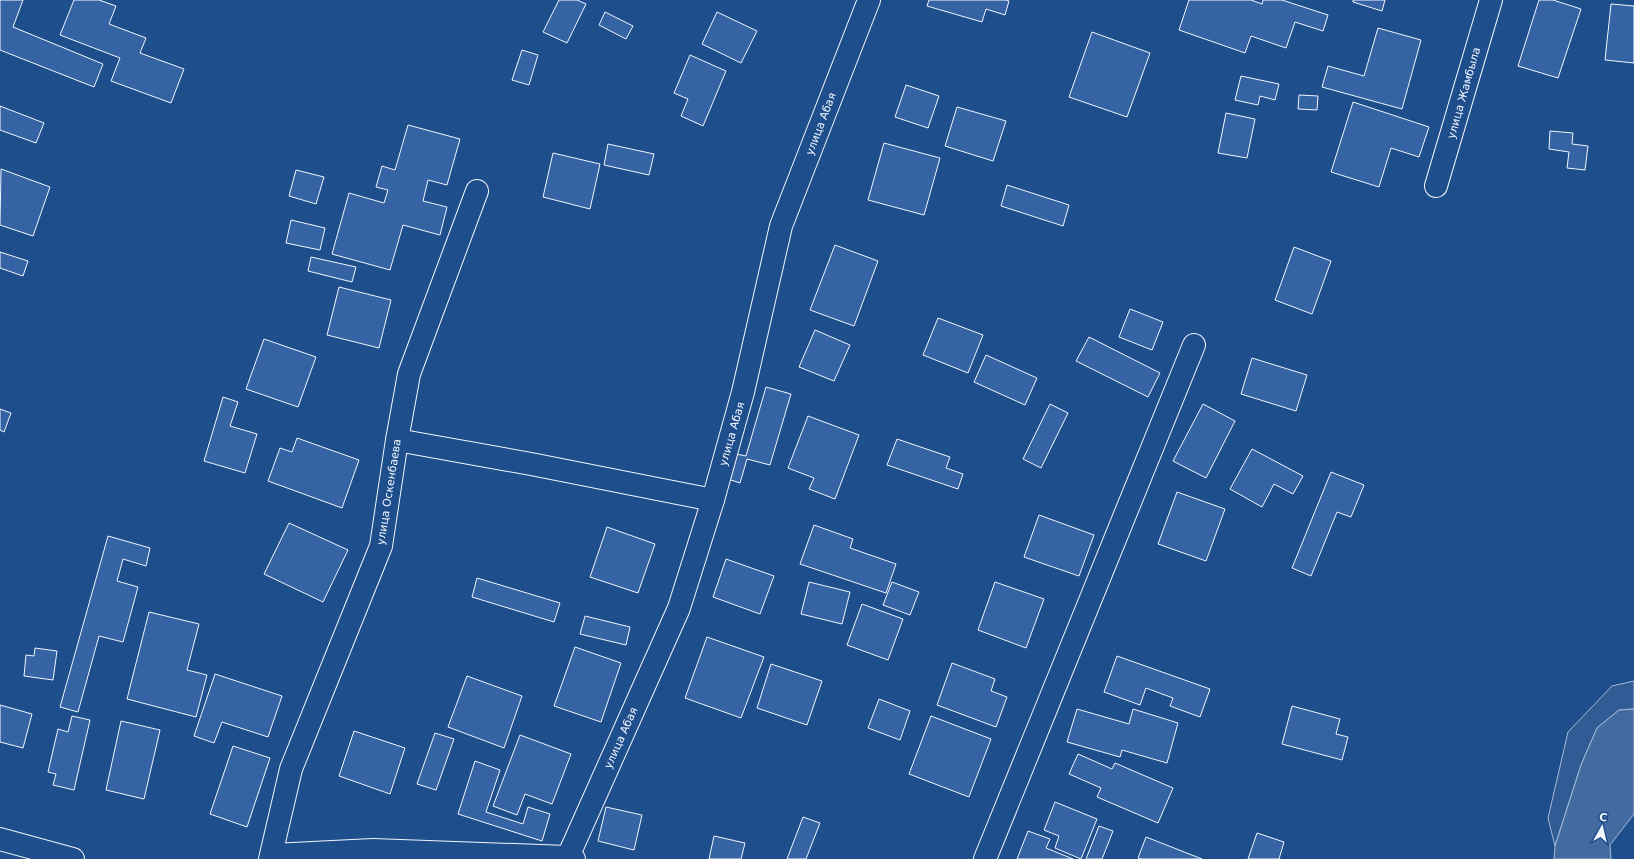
<svg xmlns="http://www.w3.org/2000/svg" width="1634" height="859" viewBox="0 0 1634 859" font-family="'DejaVu Sans',sans-serif">
	<rect width="100%" height="100%" fill="#1f4e8c"/>
	<polygon fill="#305b95" stroke="#a8bbd7" points="1634,681 1634,709 1619,710 1597,728 1581,765 1555,846 1548,818 1568,732 1612,686"/>
	<polygon fill="#446ba0" stroke="#a8bbd7" points="1634,709 1634,814 1610,845 1611,859 1554,859 1555,846 1581,765 1597,728 1619,710"/>
	<g fill="#3563a3" stroke="#f2f6ff">
		<polygon points="0,0 23,0 13,27 103,64 94,87 0,50"/>
		<polygon points="74,0 99,0 116,6 109,24 146,38 140,53 184,69 171,103 111,81 120,58 60,35"/>
		<polygon points="559,0 577,0 586,4 567,43 543,32"/>
		<polygon points="929,0 1006,0 1009,1 1005,15 986,9 982,22 927,6"/>
		<polygon points="1189,0 1251,0 1262,4 1263,0 1282,0 1328,15 1323,31 1295,22 1286,48 1251,36 1245,53 1179,30"/>
		<polygon points="1353,0 1385,0 1382,11 1353,2"/>
		<polygon points="1539,0 1553,0 1581,9 1558,78 1518,66"/>
		<polygon points="1611,4 1634,6 1634,63 1605,60"/>
		<polygon points="605,12 633,26 626,39 599,25"/>
		<polygon points="717,12 757,31 741,63 702,44"/>
		<polygon points="1378,28 1421,40 1402,109 1322,87 1328,66 1364,76"/>
		<polygon points="1092,32 1150,53 1127,117 1069,97"/>
		<polygon points="522,50 538,55 529,85 512,80"/>
		<polygon points="690,55 726,71 703,126 681,116 688,99 674,93"/>
		<polygon points="1241,76 1279,84 1275,100 1260,96 1258,105 1235,100"/>
		<polygon points="906,85 939,96 928,128 895,117"/>
		<polygon points="1299,95 1318,96 1317,110 1298,109"/>
		<polygon points="1353,102 1429,127 1419,157 1391,148 1379,187 1331,172"/>
		<polygon points="0,106 44,123 36,143 0,130"/>
		<polygon points="957,107 1006,121 993,161 945,146"/>
		<polygon points="1226,113 1255,119 1247,158 1218,153"/>
		<polygon points="408,125 460,139 447,185 428,180 423,201 447,207 440,235 403,225 390,270 332,254 349,193 384,203 388,190 376,187 382,166 395,170"/>
		<polygon points="1550,131 1573,133 1572,144 1588,146 1585,170 1567,168 1569,152 1549,149"/>
		<polygon points="884,143 940,158 924,215 868,200"/>
		<polygon points="608,144 654,154 649,175 604,165"/>
		<polygon points="553,153 600,164 590,209 543,197"/>
		<polygon points="1,169 50,187 33,236 0,225"/>
		<polygon points="296,170 324,177 316,204 289,196"/>
		<polygon points="1007,185 1069,205 1063,226 1001,206"/>
		<polygon points="291,220 325,228 320,250 286,243"/>
		<polygon points="835,245 878,261 854,326 810,310"/>
		<polygon points="1294,247 1331,261 1312,314 1275,300"/>
		<polygon points="0,252 28,261 23,276 0,268"/>
		<polygon points="311,257 356,267 352,282 308,271"/>
		<polygon points="339,287 391,300 379,348 327,335"/>
		<polygon points="1130,309 1163,322 1152,350 1119,337"/>
		<polygon points="938,318 983,335 968,373 923,355"/>
		<polygon points="815,330 850,345 834,381 799,367"/>
		<polygon points="1089,337 1160,373 1148,397 1076,361"/>
		<polygon points="264,339 316,357 298,407 246,389"/>
		<polygon points="986,355 1037,378 1025,405 974,382"/>
		<polygon points="1252,358 1307,375 1296,411 1241,394"/>
		<polygon points="766,387 791,394 770,465 747,459 740,483 728,479 736,454 746,456"/>
		<polygon points="223,397 238,402 230,426 257,434 245,473 204,461"/>
		<polygon points="1050,404 1068,413 1041,468 1023,459"/>
		<polygon points="1203,404 1235,421 1206,478 1173,461"/>
		<polygon points="0,409 11,413 4,432 0,430"/>
		<polygon points="808,416 859,435 835,499 809,489 814,478 788,468"/>
		<polygon points="297,438 359,460 342,508 268,481 280,448 292,452"/>
		<polygon points="897,439 950,457 946,468 963,474 958,489 887,465"/>
		<polygon points="1252,449 1303,476 1293,494 1274,484 1262,507 1230,489"/>
		<polygon points="1331,472 1364,485 1351,517 1337,512 1311,576 1292,568"/>
		<polygon points="1177,492 1225,509 1206,561 1158,544"/>
		<polygon points="1039,515 1094,535 1079,576 1024,557"/>
		<polygon points="289,523 348,550 323,602 264,574"/>
		<polygon points="814,525 853,539 850,548 896,564 886,593 800,564"/>
		<polygon points="607,527 655,544 638,593 590,577"/>
		<polygon points="108,536 150,548 146,566 123,559 117,581 138,587 123,642 99,636 78,712 60,707"/>
		<polygon points="726,559 774,576 760,614 713,597"/>
		<polygon points="477,578 560,603 554,622 472,597"/>
		<polygon points="809,582 850,592 842,624 801,614"/>
		<polygon points="892,582 919,592 910,615 883,605"/>
		<polygon points="995,582 1044,599 1026,648 978,630"/>
		<polygon points="862,604 903,619 888,660 847,645"/>
		<polygon points="149,612 199,624 187,670 207,675 196,717 127,699"/>
		<polygon points="585,616 630,627 626,645 580,634"/>
		<polygon points="707,637 764,657 741,718 685,698"/>
		<polygon points="575,647 621,663 601,722 554,706"/>
		<polygon points="35,648 57,651 53,680 24,676 26,655 34,656"/>
		<polygon points="1117,656 1210,689 1200,717 1170,706 1173,698 1146,688 1140,705 1104,692"/>
		<polygon points="952,663 995,679 991,691 1007,697 996,727 937,705"/>
		<polygon points="771,664 822,681 807,725 757,708"/>
		<polygon points="215,674 282,696 268,737 222,722 214,743 194,736"/>
		<polygon points="467,676 522,696 504,748 448,727"/>
		<polygon points="879,699 910,711 900,740 868,728"/>
		<polygon points="0,705 32,714 23,748 0,742"/>
		<polygon points="1292,706 1340,719 1336,734 1348,737 1342,760 1282,744"/>
		<polygon points="1077,709 1129,724 1133,709 1178,723 1167,763 1122,750 1120,757 1067,742"/>
		<polygon points="72,716 90,720 74,790 53,785 56,774 48,772 58,729 68,732"/>
		<polygon points="931,716 991,739 969,797 909,774"/>
		<polygon points="121,721 160,730 144,799 106,790"/>
		<polygon points="354,731 405,748 390,794 339,776"/>
		<polygon points="435,733 454,739 436,790 417,784"/>
		<polygon points="520,735 571,754 552,804 525,794 517,815 493,806"/>
		<polygon points="233,746 270,758 247,827 210,814"/>
		<polygon points="1078,754 1112,769 1115,763 1173,788 1158,823 1097,797 1101,788 1069,774"/>
		<polygon points="475,761 500,770 486,812 523,824 528,807 550,814 542,841 458,814"/>
		<polygon points="1055,802 1097,819 1081,859 1055,848 1059,836 1044,830"/>
		<polygon points="606,807 642,815 634,850 598,841"/>
		<polygon points="803,817 820,823 806,859 787,859"/>
		<polygon points="1099,826 1113,831 1102,859 1086,859"/>
		<polygon points="1028,831 1050,839 1046,848 1073,859 1017,859"/>
		<polygon points="1257,833 1284,842 1279,859 1248,859"/>
		<polygon points="714,836 745,843 741,859 709,859"/>
		<polygon points="1146,837 1202,859 1141,859 1138,858"/>
	</g>
	<g fill="none" stroke-linecap="round" stroke-linejoin="round">
		<defs>
			<g id="minor">
				<polyline points="1436,186 1491,0"/>
				<polyline points="397,440 531,464 713,500"/>
				<polyline points="272,855 373,850 567,857 574,859"/>
				<polyline points="270,859 291,769 381,546 397,440 409,374 477,191"/>
				<polyline points="567,859 679,608 713,500 743,392 781,226 869,0"/>
				<polyline points="985,859 1194,345"/>
			</g>
			<polyline id="major" points="0,839 73,859"/>
		</defs>
		<use href="#minor" stroke="#f2f6ff" stroke-width="24"/>
		<use href="#major" stroke="#f2f6ff" stroke-width="24"/>
		<use href="#minor" stroke="#1f4e8c" stroke-width="22"/>
		<use href="#major" stroke="#1f4e8c" stroke-width="22"/>
	</g>
	<g text-anchor="middle" dominant-baseline="central" stroke-width="3" stroke-linejoin="round" paint-order="stroke">
		<g font-size="11" fill="#f2f6ff" stroke="#1f4e8c">
			<text transform="translate(1464 93) rotate(-74)">улица Жамбыла</text>
			<text transform="translate(821 124) rotate(-69)">улица Абая</text>
			<text transform="translate(732 434) rotate(-74)">улица Абая</text>
			<text transform="translate(389 492) rotate(-81)">улица Оскенбаева</text>
			<text transform="translate(621 738) rotate(-66)">улица Абая</text>
		</g>
	</g>
	<g transform="translate(1602 827) rotate(8)" stroke="#1f4e8c" stroke-width="3" paint-order="stroke">
	<path d="M0-3L7 15L0 10L-7 15Z" fill="#f2f6ff"/>
	<text y="-6" font-size="11" font-weight="bold" text-anchor="middle" fill="#f2f6ff">С</text>
	</g>
</svg>
